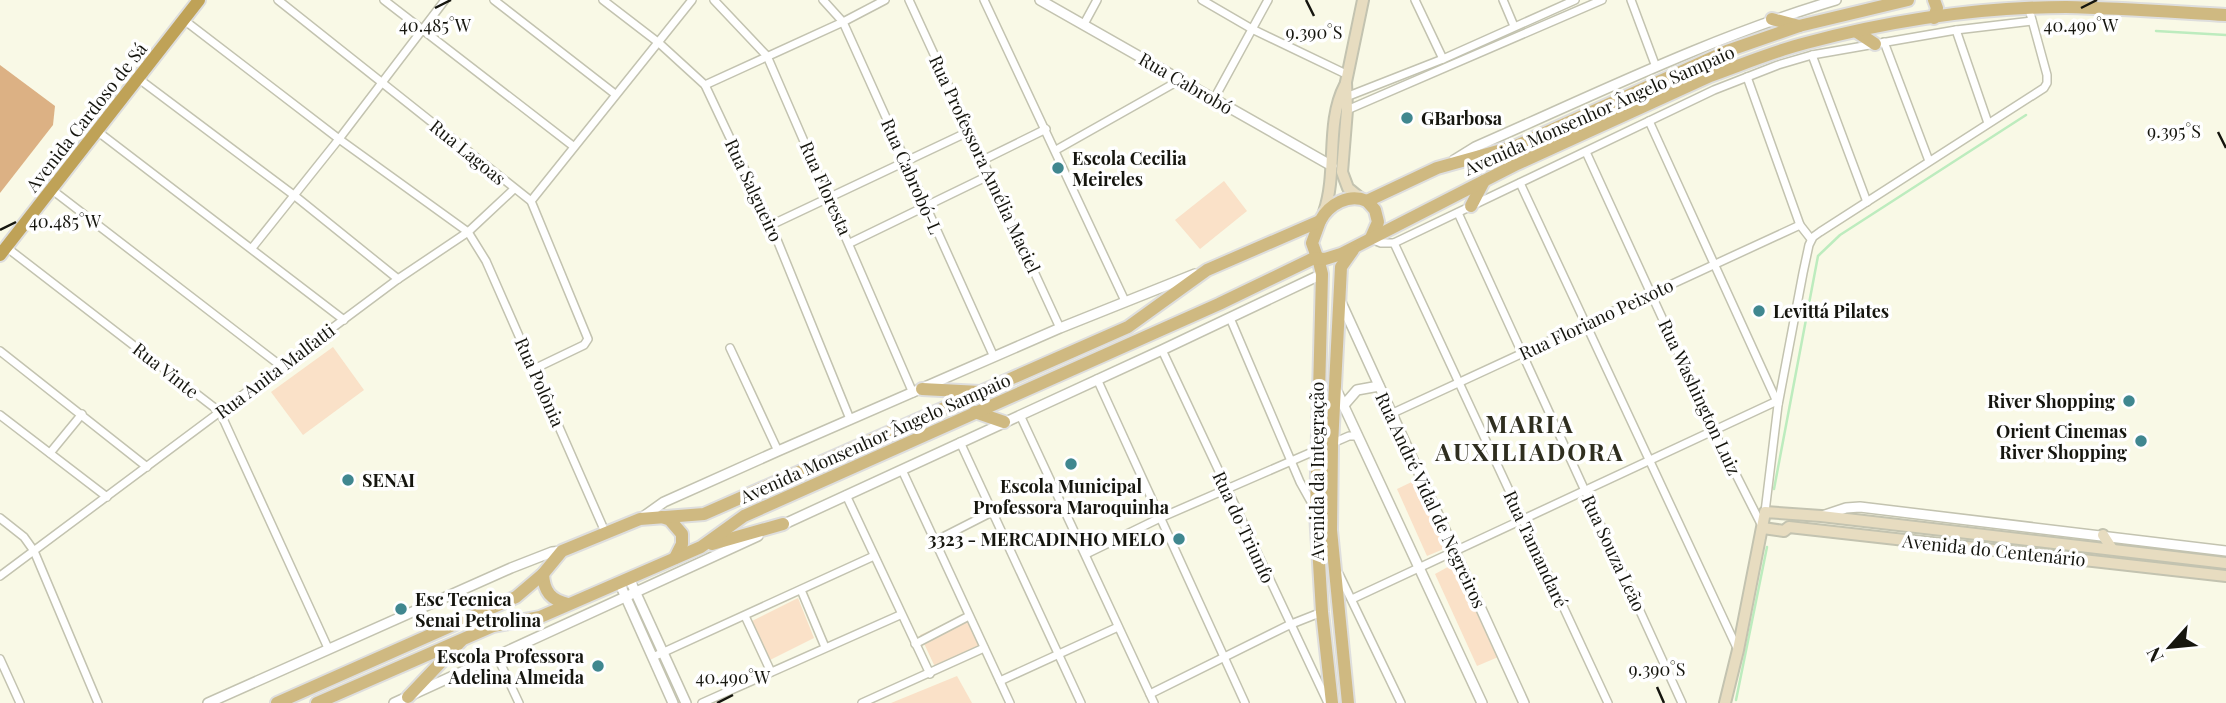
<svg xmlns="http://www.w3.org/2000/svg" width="2226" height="703" viewBox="0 0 2226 703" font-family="'Playfair Display',serif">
	<rect width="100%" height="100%" fill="#f9f9e6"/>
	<g fill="#fae1c8">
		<polygon points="1224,181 1247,211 1200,249 1175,220"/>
		<polygon points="333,347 364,390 303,435 271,392"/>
		<polygon points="1420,478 1453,545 1427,556 1397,489"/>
		<polygon points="1457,562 1503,655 1477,666 1435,574"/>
		<polygon points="798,598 814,638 770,660 750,622"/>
		<polygon points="967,614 981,647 935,667 920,635"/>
		<polygon points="957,676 972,703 891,703"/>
	</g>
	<polygon fill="#dcb184" points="0,65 55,106 53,125 0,193"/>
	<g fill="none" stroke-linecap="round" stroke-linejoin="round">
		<g stroke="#bdecbe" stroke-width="2.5">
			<polyline points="2156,31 2226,35"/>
			<polyline points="1774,489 1818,256 1840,235 2026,115"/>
			<polyline points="1736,700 1767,547"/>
		</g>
		<defs>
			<g id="minor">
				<polyline points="278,0 531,201 588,339 584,345 534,369"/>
				<polyline points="384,0 573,146"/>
				<polyline points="494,0 615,94"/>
				<polyline points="603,0 659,43 705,85 771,225 850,419"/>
				<polyline points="714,0 767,56 913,393"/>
				<polyline points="823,0 843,22 994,357"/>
				<polyline points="909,0 1060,328"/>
				<polyline points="984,0 1125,301"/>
				<polyline points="1202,0 1252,29 1348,75"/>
				<polyline points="1415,0 1443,59"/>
				<polyline points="1503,0 1514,26"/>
				<polyline points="1631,0 1656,67"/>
				<polyline points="184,20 339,139 468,232 486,261 606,534"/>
				<polyline points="1084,24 1097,0"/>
				<polyline points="1956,30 1988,123"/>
				<polyline points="1884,42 1929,161"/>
				<polyline points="1812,55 1867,202"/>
				<polyline points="1747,77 1800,225 1811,239"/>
				<polyline points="139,79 295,196 398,279"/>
				<polyline points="705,85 843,22 885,0"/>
				<polyline points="1346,97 1443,59 1575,0"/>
				<polyline points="1214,99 1268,0"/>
				<polyline points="1347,110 1602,0"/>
				<polyline points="1649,121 1778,404"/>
				<polyline points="97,131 344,320"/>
				<polyline points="1056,150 1180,80"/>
				<polyline points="1586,152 1714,431 1761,524"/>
				<polyline points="983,160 1046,129"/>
				<polyline points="1520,183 1738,650"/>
				<polyline points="51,189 281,366"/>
				<polyline points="531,201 692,0"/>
				<polyline points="1458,213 1682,703"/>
				<polyline points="771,225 970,131"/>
				<polyline points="1371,239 1381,243 1394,243 1714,90 1778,65 1812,55 1875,44 1956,30 2032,21"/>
				<polyline points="850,243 990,175"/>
				<polyline points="1394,243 1608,703"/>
				<polyline points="6,247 220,412 328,648"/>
				<polyline points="252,248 339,139 445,0"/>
				<polyline points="1230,318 1300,482 1315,509"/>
				<polyline points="730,348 778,451"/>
				<polyline points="1162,350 1328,703"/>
				<polyline points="0,351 147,467"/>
				<polyline points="1097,379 1245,703"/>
				<polyline points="1393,413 1800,225"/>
				<polyline points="0,415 107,497"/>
				<polyline points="1020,415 1154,703"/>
				<polyline points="960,442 1081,703"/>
				<polyline points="50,453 82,414"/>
				<polyline points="902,470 1010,703"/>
				<polyline points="846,495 930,674"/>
				<polyline points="1765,512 1778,405 1803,273 1809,245 1813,237 1820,232 2044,88 2047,83 2047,75 2029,9"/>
				<polyline points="0,518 24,537 34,551 98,703"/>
				<polyline points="935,541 992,512"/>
				<polyline points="1086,554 1160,518 1349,436 1358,436"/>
				<polyline points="1339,574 1401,703"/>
				<polyline points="0,576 398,279 468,232 514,189"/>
				<polyline points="801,590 825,647"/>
				<polyline points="1352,599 1777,401"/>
				<polyline points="745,616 771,672"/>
				<polyline points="915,644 969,616"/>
				<polyline points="497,656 519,703"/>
				<polyline points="653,657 874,556"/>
				<polyline points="0,659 20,703"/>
				<polyline points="1000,681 1118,627"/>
				<polyline points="1150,694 1289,625 1322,612"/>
				<polyline points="702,703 900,615"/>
				<polyline points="862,703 984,648"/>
			</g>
			<g id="tertiary">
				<polyline points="1040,0 1332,166"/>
				<path d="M1454,160L1475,147C1594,95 1711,37 1836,0"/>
				<polyline points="1340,300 1524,703"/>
				<polyline points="1335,387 1482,703"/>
				<polyline points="1344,405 1357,390 1379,386"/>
				<polyline points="1822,516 1846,508 1860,507 2226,551"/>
				<polyline points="640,519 664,502 778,451 1060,328 1195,274"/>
				<polyline points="780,526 1162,350 1322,274"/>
				<polyline points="629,578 686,703"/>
				<polyline points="619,582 673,703"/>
				<polyline points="208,703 511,568 552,552 562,551"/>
				<polyline points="394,703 758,536"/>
			</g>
			<g id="secondary">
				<polyline points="1359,197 1348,188 1342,172 1347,110 1346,82 1363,0"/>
				<path d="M1324,212C1338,172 1325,123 1345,85"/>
				<polyline points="1763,528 1784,531 1789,527 2226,576"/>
				<polyline points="2103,535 2112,549"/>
				<polyline points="1725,703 1738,650 1765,512 1821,516 2226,563"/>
			</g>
			<g id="primary">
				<polyline points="1934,0 1937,8 1934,18"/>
				<polyline points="1772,19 1799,26"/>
				<polyline points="1857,32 1875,44"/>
				<polyline points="1367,201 1375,210 1378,222 1371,238"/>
				<polyline points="1471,206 1484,181"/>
				<polyline points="1317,257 1312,243 1320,221"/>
				<polyline points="1318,258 1322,274 1316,513 1322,612 1332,703"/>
				<polyline points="922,389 980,392"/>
				<polyline points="975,412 1004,422"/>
				<polyline points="662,517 670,520 682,534 682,544 675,558"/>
				<polyline points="712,544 783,524"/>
				<path d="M543,574C544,592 551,600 568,604"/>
				<polyline points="408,697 461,641"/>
				<path d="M277,703L516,597L543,574L562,551L640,519L704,514L1128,327L1207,270L1320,221C1329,204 1349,193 1367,201L1437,168L1516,146L1727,51L1799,26L1908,0"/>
				<path d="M317,703L493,626L540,617L701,547L744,516L1219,304L1314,258L1325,259L1341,254L1517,164L1710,76C1741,65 1774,51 1806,43C1889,21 1979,7 2066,7C2119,8 2173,12 2226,15"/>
				<polyline points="1348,703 1331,530 1332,445 1341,267 1353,250"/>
			</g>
			<polyline id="trunk" points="0,255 199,0"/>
		</defs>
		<use href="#minor" stroke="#c3c3b0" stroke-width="10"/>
		<use href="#tertiary" stroke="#c3c3b0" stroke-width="12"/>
		<use href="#secondary" stroke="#c3c3b0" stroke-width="14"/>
		<use href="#primary" stroke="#dededd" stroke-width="16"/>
		<use href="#trunk" stroke="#dededd" stroke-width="16"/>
		<use href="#minor" stroke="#fff" stroke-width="7"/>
		<use href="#tertiary" stroke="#fff" stroke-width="9"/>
		<use href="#secondary" stroke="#e7dcc0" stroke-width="10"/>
		<use href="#primary" stroke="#cfb981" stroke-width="12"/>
		<use href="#trunk" stroke="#bfa257" stroke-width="12"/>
	</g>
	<path fill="none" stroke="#16160f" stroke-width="2.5" d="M1306,0L1314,16M435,8L451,0M2081,8L2097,0M2218,132L2226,148M0,230L16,222M1657,687L1664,703M717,703L733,695"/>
	<g fill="#40878f" stroke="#fff" stroke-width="2.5">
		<circle cx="1407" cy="118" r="7"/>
		<circle cx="1058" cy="168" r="7"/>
		<circle cx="1759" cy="311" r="7"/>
		<circle cx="2129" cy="401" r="7"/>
		<circle cx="2141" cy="441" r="7"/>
		<circle cx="1071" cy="464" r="7"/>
		<circle cx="348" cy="480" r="7"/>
		<circle cx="1179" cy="539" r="7"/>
		<circle cx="401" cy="609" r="7"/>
		<circle cx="598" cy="666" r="7"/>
	</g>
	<g text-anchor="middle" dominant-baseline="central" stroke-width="7" stroke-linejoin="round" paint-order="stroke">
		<g font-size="18" fill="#16160f" stroke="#fff">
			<text transform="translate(1186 83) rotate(30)">Rua Cabrobó</text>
			<text transform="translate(1599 110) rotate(-24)">Avenida Monsenhor Ângelo Sampaio</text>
			<text transform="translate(86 117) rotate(-52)">Avenida Cardoso de Sá</text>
			<text transform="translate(468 152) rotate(39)">Rua Lagoas</text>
			<text transform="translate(985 164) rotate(65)">Rua Professora Amélia Maciel</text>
			<text transform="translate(912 176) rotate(66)">Rua Cabrobó-L</text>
			<text transform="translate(826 188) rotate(66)">Rua Floresta</text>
			<text transform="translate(754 190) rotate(65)">Rua Salgueiro</text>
			<text transform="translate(1596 319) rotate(-25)">Rua Floriano Peixoto</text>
			<text transform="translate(166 370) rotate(38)">Rua Vinte</text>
			<text transform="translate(275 371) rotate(-37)">Rua Anita Malfatti</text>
			<text transform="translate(540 382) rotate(66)">Rua Polônia</text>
			<text transform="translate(1700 397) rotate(65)">Rua Washington Luiz</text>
			<text transform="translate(875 438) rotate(-24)">Avenida Monsenhor Ângelo Sampaio</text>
			<text transform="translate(1317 471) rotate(-90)">Avenida da Integração</text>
			<text transform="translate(1431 500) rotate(65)">Rua André Vidal de Negreiros</text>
			<text transform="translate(1244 527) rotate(65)">Rua do Triunfo</text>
			<text transform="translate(1536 549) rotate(65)">Rua Tamandaré</text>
			<text transform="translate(1994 550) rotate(6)">Avenida do Centenário</text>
			<text transform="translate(1614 553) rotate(65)">Rua Souza Leão</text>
		</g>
		<g font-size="18" font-weight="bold" fill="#16160f" stroke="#fff" text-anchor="start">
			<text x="1421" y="118">GBarbosa</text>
			<text x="1072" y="158">Escola Cecilia<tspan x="1072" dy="21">Meireles</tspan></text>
			<text x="1773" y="311">Levittá Pilates</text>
			<text x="2115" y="401" text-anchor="end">River Shopping</text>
			<text x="2127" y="431" text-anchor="end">Orient Cinemas<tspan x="2127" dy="21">River Shopping</tspan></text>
			<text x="362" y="480">SENAI</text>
			<text x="1071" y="486" text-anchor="middle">Escola Municipal<tspan x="1071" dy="21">Professora Maroquinha</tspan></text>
			<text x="1165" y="539" text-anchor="end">3323 - MERCADINHO MELO</text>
			<text x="415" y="599">Esc Tecnica<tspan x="415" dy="21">Senai Petrolina</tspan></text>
			<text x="584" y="656" text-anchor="end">Escola Professora<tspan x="584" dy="21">Adelina Almeida</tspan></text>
		</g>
		<g font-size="24" font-weight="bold" letter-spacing="2" fill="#2f2e1f" stroke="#fff">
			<text x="1530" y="423">MARIA<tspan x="1530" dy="28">AUXILIADORA</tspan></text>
		</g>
	</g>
	<g font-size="18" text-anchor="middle" fill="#16160f" stroke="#fff" stroke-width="7" stroke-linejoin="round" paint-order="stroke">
		<text x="2081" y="32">40.490°W</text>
		<text x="435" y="32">40.485°W</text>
		<text x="1314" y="39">9.390°S</text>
		<text x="2174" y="138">9.395°S</text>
		<text x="65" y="228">40.485°W</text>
		<text x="1657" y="676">9.390°S</text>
		<text x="733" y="684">40.490°W</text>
	</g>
	<g transform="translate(2170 647) rotate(243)" stroke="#ffffff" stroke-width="5" paint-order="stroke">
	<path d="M0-5L12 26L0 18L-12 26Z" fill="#16160f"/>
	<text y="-10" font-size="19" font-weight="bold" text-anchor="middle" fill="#16160f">N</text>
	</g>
</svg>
